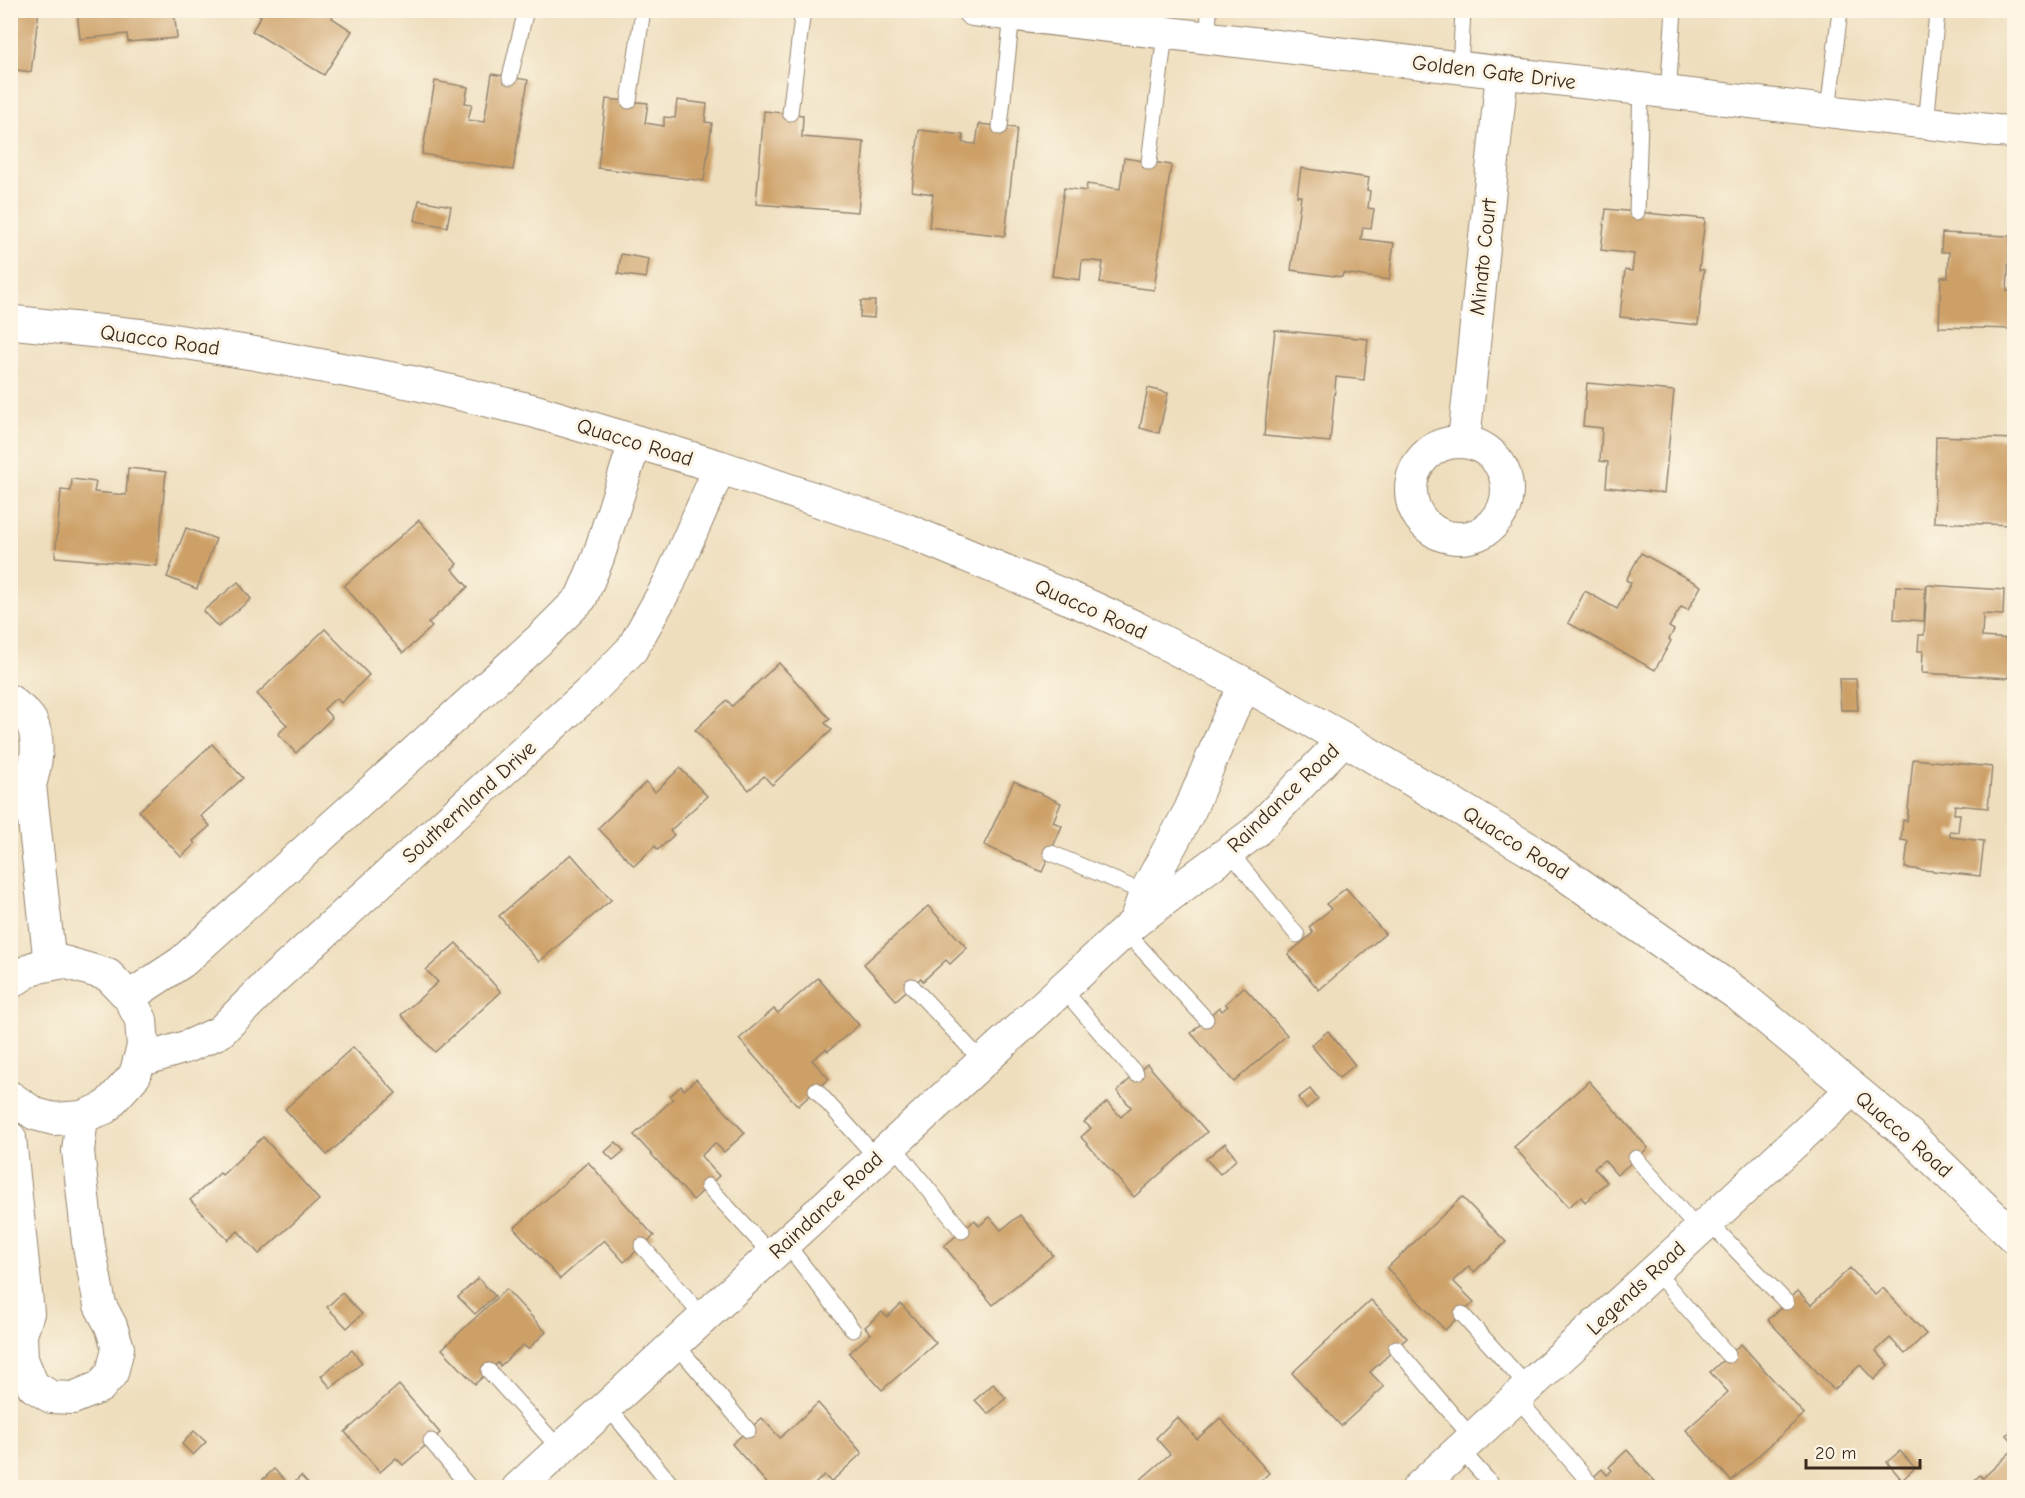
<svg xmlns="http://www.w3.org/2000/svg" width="2025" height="1498" viewBox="0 0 2025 1498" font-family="'Comic Neue',sans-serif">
	<rect width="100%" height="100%" fill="#fcf5e5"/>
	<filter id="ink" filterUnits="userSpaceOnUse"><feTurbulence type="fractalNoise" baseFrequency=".0167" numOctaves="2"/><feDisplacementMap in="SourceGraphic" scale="12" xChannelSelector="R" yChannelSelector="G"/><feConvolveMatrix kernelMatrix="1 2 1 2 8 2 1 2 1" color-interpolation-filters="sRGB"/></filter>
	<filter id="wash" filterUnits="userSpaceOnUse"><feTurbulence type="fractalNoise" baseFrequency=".008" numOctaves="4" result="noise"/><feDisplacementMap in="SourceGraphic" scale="24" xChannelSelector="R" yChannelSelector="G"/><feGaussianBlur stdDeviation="1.35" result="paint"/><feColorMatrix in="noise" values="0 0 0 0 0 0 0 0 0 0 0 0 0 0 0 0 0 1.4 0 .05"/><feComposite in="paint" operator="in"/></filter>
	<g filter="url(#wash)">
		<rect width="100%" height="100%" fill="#eedebd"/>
		<g id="blocks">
			<g fill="#cda067">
				<polygon points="10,10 39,10 31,72 10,69"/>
				<polygon points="77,10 174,10 177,38 128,42 127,34 80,39"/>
				<polygon points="252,10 306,10 309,13 310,10 326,10 333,15 332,18 352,31 324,75 252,31 261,16"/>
				<polygon points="492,74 528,80 513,170 422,154 435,81 468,87 465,103 472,104 468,120 484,122"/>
				<polygon points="606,99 648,103 645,123 664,126 664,117 675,118 677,100 707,104 705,122 712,123 704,181 598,168"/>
				<polygon points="764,111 803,115 802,137 864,142 858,212 756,204"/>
				<polygon points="979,124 1017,128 1005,236 929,227 933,194 912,191 919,130 963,135 963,143 976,144"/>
				<polygon points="1124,158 1171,165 1154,290 1100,283 1103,262 1082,260 1080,280 1052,276 1064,188 1086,191 1087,184 1120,189"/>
				<polygon points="1301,168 1369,178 1367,190 1370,191 1368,208 1374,209 1371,228 1363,227 1361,239 1394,243 1389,280 1343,273 1342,277 1291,270 1301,196 1297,196"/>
				<polygon points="419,200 451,206 447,227 415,221"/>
				<polygon points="1606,209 1705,219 1699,270 1704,270 1698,325 1620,317 1625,270 1632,271 1634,254 1601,250"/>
				<polygon points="1942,233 2010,236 2007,291 2014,292 2014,329 1939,327 1941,277 1948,277 1949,252 1941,252"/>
				<polygon points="621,254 649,259 646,278 618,274"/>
				<polygon points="861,301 875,301 874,318 860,317"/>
				<polygon points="1275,330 1368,339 1364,380 1336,377 1330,442 1264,436"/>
				<polygon points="1587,383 1674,391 1664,493 1606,487 1608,462 1600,461 1602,428 1583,426"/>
				<polygon points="1148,388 1168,393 1159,433 1140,428"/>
				<polygon points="1936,436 2014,439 2014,488 2012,488 2011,525 1934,522"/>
				<polygon points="128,468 166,472 157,566 55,557 61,490 71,491 72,479 96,482 94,492 126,495"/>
				<polygon points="419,520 457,564 452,569 468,587 428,623 432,627 403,653 344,586"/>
				<polygon points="186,528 216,539 197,589 167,577"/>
				<polygon points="1641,553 1701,586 1688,610 1681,607 1669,627 1674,630 1669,639 1671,641 1655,670 1568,623 1585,591 1617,609 1631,583 1626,580"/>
				<polygon points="238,582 251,599 218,627 203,611"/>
				<polygon points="1927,585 2004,590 2003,615 1983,614 1982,637 2012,639 2009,678 1922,673 1923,651 1918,651 1919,635 1924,635"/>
				<polygon points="1896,586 1925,588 1924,621 1894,619"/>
				<polygon points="325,629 369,675 341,703 336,698 324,709 332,718 296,753 278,734 287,725 257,694"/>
				<polygon points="779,663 830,719 825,723 832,730 772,785 764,776 749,790 695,730 727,700 732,706"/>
				<polygon points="1839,679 1856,679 1858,710 1841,710"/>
				<polygon points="212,744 243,778 201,816 210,826 193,841 195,844 181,857 139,811"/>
				<polygon points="1913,759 1992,767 1988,808 1955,805 1954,814 1960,814 1958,832 1950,831 1950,837 1984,841 1980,876 1905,868 1908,841 1901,840 1903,820 1907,821"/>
				<polygon points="680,768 707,796 670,831 674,835 658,850 655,846 634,866 598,828 646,782 655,792"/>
				<polygon points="1014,781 1061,803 1053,822 1062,826 1042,872 984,845"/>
				<polygon points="571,854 611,900 539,962 499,916"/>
				<polygon points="1346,888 1385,934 1319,990 1288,954 1313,933 1309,927 1331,909 1326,904"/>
				<polygon points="928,906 967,948 950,964 946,960 923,981 921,978 896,1000 864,964"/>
				<polygon points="456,943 501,992 435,1052 401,1015 438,982 426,970"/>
				<polygon points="818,978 859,1025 828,1051 826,1049 812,1060 829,1079 798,1106 739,1039 774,1009 778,1013"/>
				<polygon points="1244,987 1287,1035 1234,1082 1191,1033 1219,1007 1222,1011 1228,1006 1225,1004"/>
				<polygon points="1328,1031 1355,1065 1339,1078 1311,1045"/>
				<polygon points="353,1047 396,1093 327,1155 285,1109"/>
				<polygon points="1147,1064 1207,1132 1134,1197 1081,1137 1091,1128 1084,1122 1107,1102 1121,1117 1131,1107 1117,1091"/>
				<polygon points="696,1079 745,1133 724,1152 715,1143 701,1156 719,1176 693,1200 634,1135 673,1099 670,1096 681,1086 684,1090"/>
				<polygon points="1589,1081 1648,1148 1617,1175 1604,1160 1594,1168 1607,1182 1585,1202 1581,1197 1568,1207 1514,1147"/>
				<polygon points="1310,1089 1318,1099 1306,1109 1298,1098"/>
				<polygon points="263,1137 319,1200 259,1254 238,1231 228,1240 190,1200 220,1173 222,1175"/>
				<polygon points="616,1142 624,1151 613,1160 605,1152"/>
				<polygon points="1225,1143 1237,1159 1220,1174 1206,1159"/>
				<polygon points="588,1162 654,1236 624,1262 604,1240 560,1279 514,1228"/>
				<polygon points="1462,1197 1506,1242 1474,1272 1469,1266 1453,1281 1474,1302 1445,1330 1387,1268"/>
				<polygon points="1020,1215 1053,1255 993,1305 944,1246 975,1220 979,1226 990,1217 1001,1230"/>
				<polygon points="1850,1268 1875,1295 1883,1288 1926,1334 1905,1354 1890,1338 1876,1351 1889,1365 1874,1380 1860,1365 1834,1390 1768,1320 1798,1291 1811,1305"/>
				<polygon points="478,1278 495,1296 475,1314 458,1297"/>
				<polygon points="506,1289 546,1332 528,1349 523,1345 500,1366 498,1363 475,1384 442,1349"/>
				<polygon points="342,1293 362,1314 347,1328 327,1307"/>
				<polygon points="1371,1300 1407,1338 1370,1372 1384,1387 1341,1426 1292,1373"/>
				<polygon points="901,1304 936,1343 882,1390 849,1353 871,1334 865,1327 882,1312 887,1317"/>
				<polygon points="1741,1344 1804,1414 1731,1481 1686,1430 1728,1392 1710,1372"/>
				<polygon points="352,1350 362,1363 331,1388 321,1376"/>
				<polygon points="993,1384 1006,1398 988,1414 975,1400"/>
				<polygon points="399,1385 440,1433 403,1465 396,1458 380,1472 345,1432"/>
				<polygon points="818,1403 862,1453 831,1482 824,1475 811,1488 771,1488 732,1444 762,1418 780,1438"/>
				<polygon points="1177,1417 1197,1439 1220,1418 1269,1473 1253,1488 1145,1488 1139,1481 1170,1454 1156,1438"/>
				<polygon points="2014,1428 2014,1443 2007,1435"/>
				<polygon points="194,1431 206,1442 193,1455 182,1444"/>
				<polygon points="2014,1449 2014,1488 1966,1488 1980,1475 1983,1478"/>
				<polygon points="1627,1450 1661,1488 1582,1488 1602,1469 1607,1475 1612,1470 1609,1467"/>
				<polygon points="1900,1451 1915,1468 1902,1480 1887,1462"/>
				<polygon points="274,1469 289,1484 286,1488 258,1488 256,1486"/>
				<polygon points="301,1476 312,1488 289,1488"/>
			</g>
		</g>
	</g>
	<g filter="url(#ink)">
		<use href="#blocks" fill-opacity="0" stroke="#94846e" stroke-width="1.5"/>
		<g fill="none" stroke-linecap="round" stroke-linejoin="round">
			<defs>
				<g id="service">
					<polyline points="1208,39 1209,10"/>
					<polyline points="1460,69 1463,10"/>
					<polyline points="510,77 526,10"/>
					<polyline points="1668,93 1674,10"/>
					<polyline points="629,101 643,10"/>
					<polyline points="1828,111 1840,10"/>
					<polyline points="790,113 803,10"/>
					<polyline points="1926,123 1937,13"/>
					<polyline points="1000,127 1012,15"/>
					<polyline points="1149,162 1165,34"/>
					<polyline points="1637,212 1641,89"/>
					<polyline points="1229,851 1297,935"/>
					<polyline points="1051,853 1145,893"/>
					<polyline points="1125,931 1206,1019"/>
					<polyline points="912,986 982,1061"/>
					<polyline points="1062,988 1136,1074"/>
					<polyline points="816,1090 877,1158"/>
					<polyline points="892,1144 962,1231"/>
					<polyline points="1636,1158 1699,1231"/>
					<polyline points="708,1186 772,1255"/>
					<polyline points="1709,1222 1786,1302"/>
					<polyline points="785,1242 853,1330"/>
					<polyline points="642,1246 703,1317"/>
					<polyline points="1655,1271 1728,1355"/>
					<polyline points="1462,1314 1528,1387"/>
					<polyline points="675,1343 748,1430"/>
					<polyline points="1396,1348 1472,1438"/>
					<polyline points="489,1371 560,1449"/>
					<polyline points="1516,1397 1589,1482"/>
					<polyline points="607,1406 674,1488"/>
					<polyline points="431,1441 470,1488"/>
					<polyline points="1460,1449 1495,1488"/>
				</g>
				<g id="minor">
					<polyline points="973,10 1996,131 2014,132"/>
					<polyline points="1464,441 1502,73"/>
					<circle cx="1459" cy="490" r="48"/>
					<path d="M10,701C17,707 27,713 31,721C41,742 36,764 30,785L50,964"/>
					<polyline points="1135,922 1145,893 1190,810 1232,710 1247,685"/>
					<polyline points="10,983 33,968 64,962 108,975 129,997 141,1020 143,1047 135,1075 105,1108 82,1117 54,1119 35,1114 10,1097"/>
					<polyline points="129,997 182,962 538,641 581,598 598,558 635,442"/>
					<polyline points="139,1061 189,1046 220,1032 269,983 594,688 632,649 669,583 720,467"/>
					<polyline points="10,1138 28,1313 21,1335 22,1359 33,1386 51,1397 73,1398 100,1387 112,1373 118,1348 111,1326 100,1305 88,1241 78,1151 82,1117"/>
					<polyline points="518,1488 1135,922 1255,832 1344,739"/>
					<polyline points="1418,1488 1853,1089"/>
				</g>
				<polyline id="tertiary" points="10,322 145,336 258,354 414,383 534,411 720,467 906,530 1086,605 1134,627 1247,685 1344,739 1530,850 1739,995 1910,1136 2014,1237"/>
			</defs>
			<use href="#service" stroke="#94846e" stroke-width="17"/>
			<use href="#minor" stroke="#94846e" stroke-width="34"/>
			<use href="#tertiary" stroke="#94846e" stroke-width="35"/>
			<use href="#service" stroke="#fff" stroke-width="15"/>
			<use href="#minor" stroke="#fff" stroke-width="32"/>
			<use href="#tertiary" stroke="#fff" stroke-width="33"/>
		</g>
	</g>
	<g text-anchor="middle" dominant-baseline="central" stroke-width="6" stroke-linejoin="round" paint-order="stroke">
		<g font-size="21" fill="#3b2a1e" stroke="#fcf5e5">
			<text transform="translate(1494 72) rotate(7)">Golden Gate Drive</text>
			<text transform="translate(1483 257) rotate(-84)">Minato Court</text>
			<text transform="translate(160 340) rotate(8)">Quacco Road</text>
			<text transform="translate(635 442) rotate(17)">Quacco Road</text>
			<text transform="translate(1091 609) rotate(24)">Quacco Road</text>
			<text transform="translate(1283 798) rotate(-44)">Raindance Road</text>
			<text transform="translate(469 802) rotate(-42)">Southernland Drive</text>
			<text transform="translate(1516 843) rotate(32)">Quacco Road</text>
			<text transform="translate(1904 1134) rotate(41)">Quacco Road</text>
			<text transform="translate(826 1205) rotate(-43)">Raindance Road</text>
			<text transform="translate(1636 1288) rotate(-43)">Legends Road</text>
		</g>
	</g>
	<rect width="2025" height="1498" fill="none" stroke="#fcf5e5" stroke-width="36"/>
	<path d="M1806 1459v9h114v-9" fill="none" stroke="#3b2a1e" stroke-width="3"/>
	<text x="1815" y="1459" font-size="18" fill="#3b2a1e" stroke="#fcf5e5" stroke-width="4.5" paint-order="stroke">20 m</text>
</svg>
